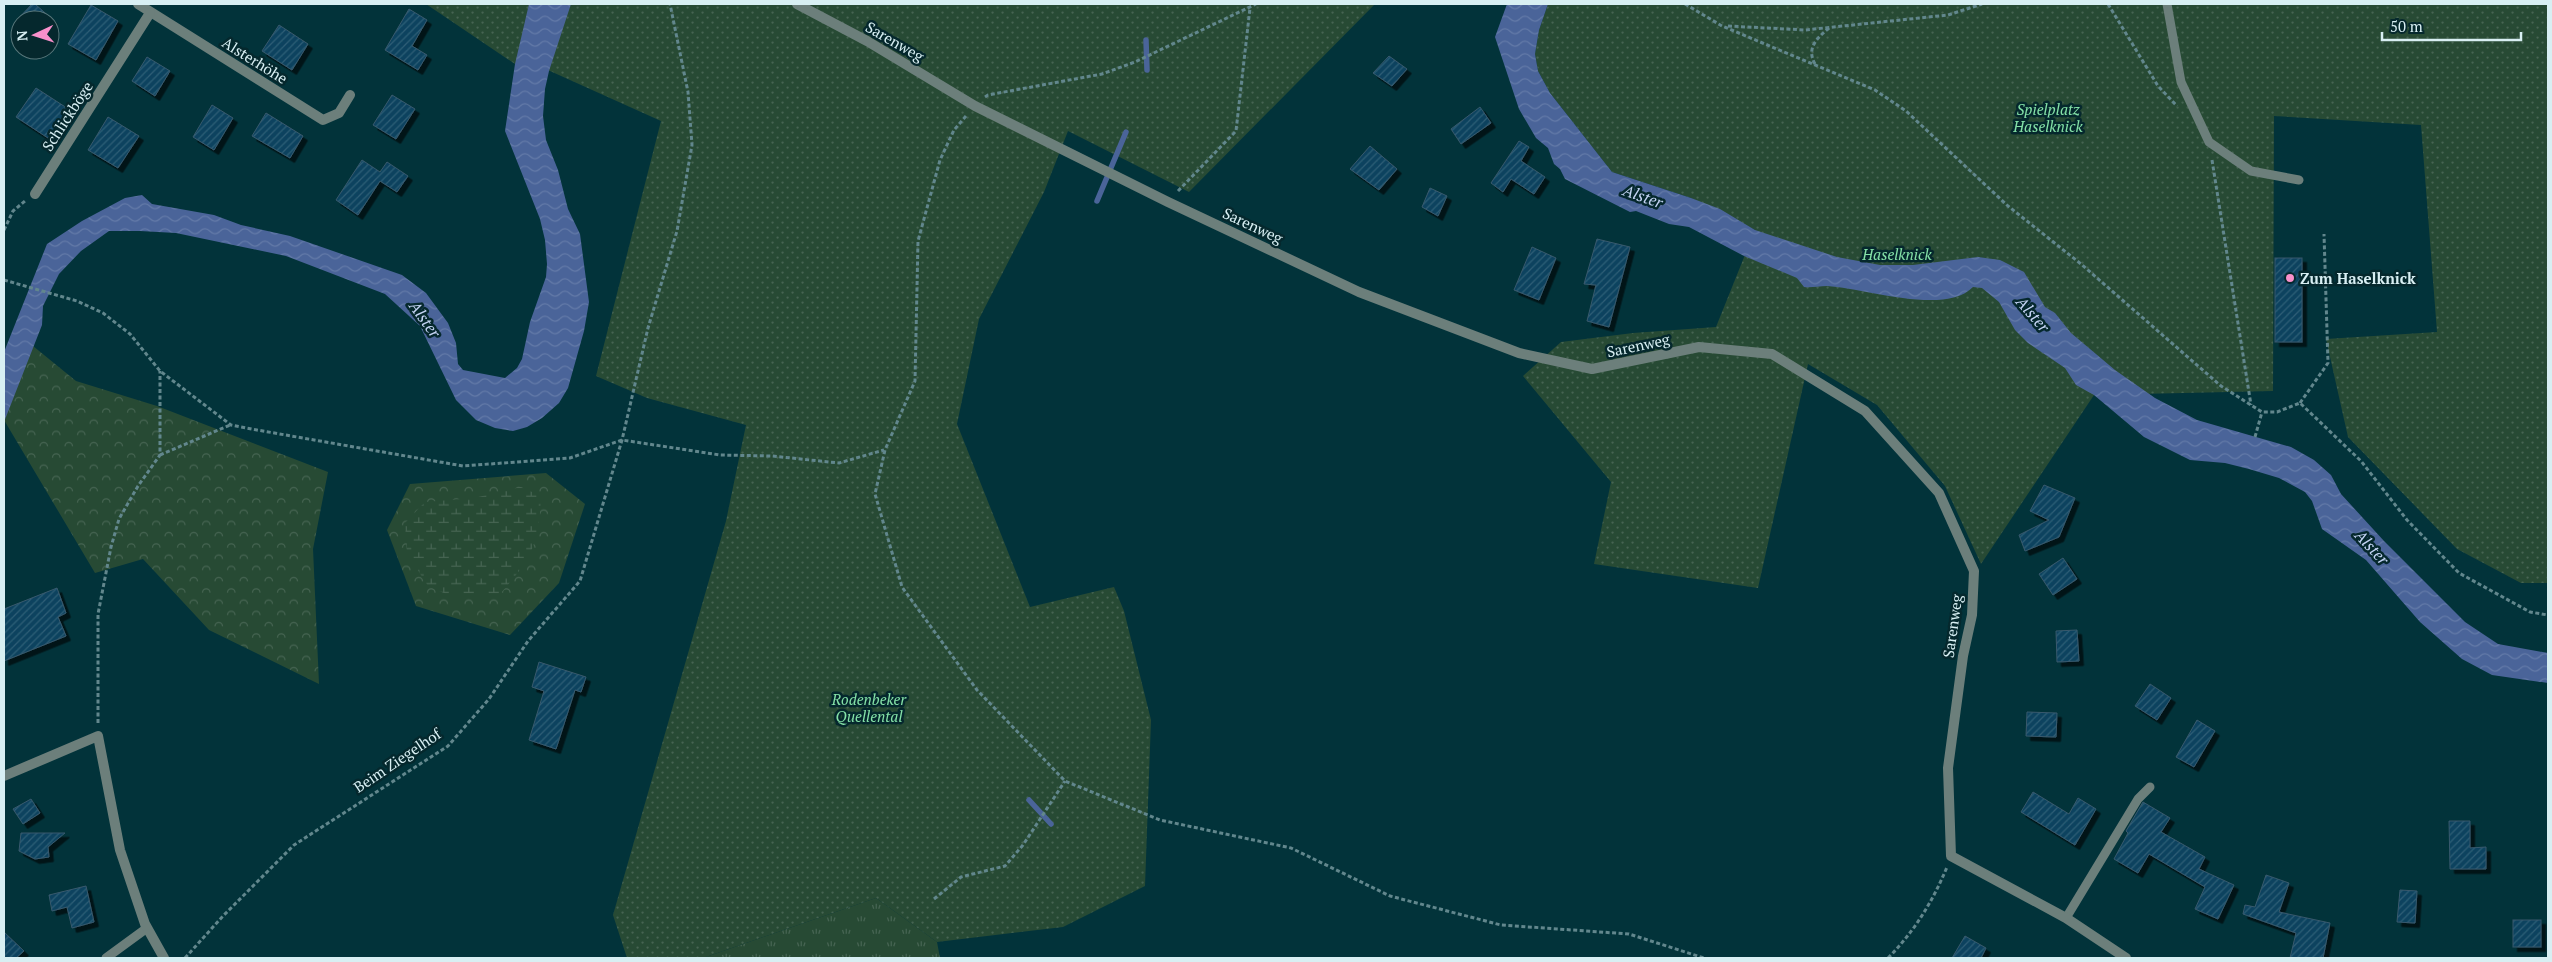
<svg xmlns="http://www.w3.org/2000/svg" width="2552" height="962" viewBox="0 0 2552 962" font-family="'PT Serif',serif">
	<defs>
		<pattern id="grass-tufts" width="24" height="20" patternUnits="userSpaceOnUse" patternTransform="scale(1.25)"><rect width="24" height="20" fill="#274a34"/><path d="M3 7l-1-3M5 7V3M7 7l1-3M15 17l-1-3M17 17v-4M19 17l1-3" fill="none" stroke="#466452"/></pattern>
		<pattern id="forest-crowns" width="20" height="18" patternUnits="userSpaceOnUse" patternTransform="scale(1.25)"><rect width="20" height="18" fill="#274a34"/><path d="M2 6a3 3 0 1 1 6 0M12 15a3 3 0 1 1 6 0" fill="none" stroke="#466452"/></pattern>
		<pattern id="wetland-marsh" width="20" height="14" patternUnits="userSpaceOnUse" patternTransform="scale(1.25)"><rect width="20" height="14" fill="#274a34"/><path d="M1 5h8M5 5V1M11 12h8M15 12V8" fill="none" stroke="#466452"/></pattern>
		<pattern id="park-dots" width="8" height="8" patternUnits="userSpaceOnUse" patternTransform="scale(1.25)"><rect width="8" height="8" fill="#274a34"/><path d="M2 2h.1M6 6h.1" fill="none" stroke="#466452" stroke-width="1.8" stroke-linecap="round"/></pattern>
		<pattern id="water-waves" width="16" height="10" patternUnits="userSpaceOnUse" patternTransform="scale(1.25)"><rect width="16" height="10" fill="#4a6499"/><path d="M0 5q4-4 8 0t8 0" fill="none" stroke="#637aa8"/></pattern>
		<pattern id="building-hatch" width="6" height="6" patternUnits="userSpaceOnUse" patternTransform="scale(1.25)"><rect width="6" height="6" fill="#0b435f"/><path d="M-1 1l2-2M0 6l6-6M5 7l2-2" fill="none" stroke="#2e5e76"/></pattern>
		<filter id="shadow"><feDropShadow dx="4.5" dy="4.5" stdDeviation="0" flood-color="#0009"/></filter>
	</defs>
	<rect width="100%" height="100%" fill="#02333a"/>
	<polygon fill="url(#grass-tufts)" points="876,898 937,942 940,958 703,958"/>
	<g fill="url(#forest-crowns)">
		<polygon points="33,346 76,381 157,406 328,472 313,549 319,684 209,630 143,559 95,573 4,420"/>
		<polygon points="546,473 585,504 559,583 510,635 416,606 387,530 410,484"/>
	</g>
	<path fill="url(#wetland-marsh)" d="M521,487L541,496C539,544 532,558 500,594H446L428,586L407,553L405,523L425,502L474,498Z"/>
	<g fill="url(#park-dots)">
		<polygon points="426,4 1375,4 1189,192 1068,131 1044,192 979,319 957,424 1030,607 1114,587 1124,611 1151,720 1145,886 1063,927 937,942 876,898 703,958 627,958 613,915 726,521 746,425 647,398 596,376 661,121 550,71 515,64"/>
		<polygon points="1548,4 2548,4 2548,583 2521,583 2457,549 2348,437 2326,339 2437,332 2421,125 2274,116 2273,391 2094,395 1981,564 1945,486 1877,405 1808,364 1758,588 1594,564 1611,482 1523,376 1561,342 1633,333 1716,327 1755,230 1691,198 1612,172 1550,93 1538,71 1535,54 1539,30"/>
	</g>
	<g fill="url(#water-waves)">
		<polygon points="529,4 571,4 549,71 545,89 543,116 546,140 558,170 568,209 580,234 589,302 584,331 568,388 559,403 542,418 527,427 513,431 495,428 476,420 456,400 420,326 385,294 286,256 176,233 140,231 109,231 81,251 59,274 43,306 42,325 4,422 4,352 47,244 82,221 125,198 142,195 152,204 214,215 241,225 290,236 402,275 426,293 448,323 456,343 458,364 463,370 505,378 517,368 522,359 530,322 546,277 547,264 545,240 540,219 505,131 515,64"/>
		<path d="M1507,4H1548L1539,30L1535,54L1538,71L1550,93L1612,172L1691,198L1720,209L1755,230L1837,257L1880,265H1913L1978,257L2000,260L2024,272L2045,307L2055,313L2071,333L2115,370L2155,398L2197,420L2291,447L2314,460L2331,475L2341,494L2384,541L2465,622L2498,644L2548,653V683L2492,675L2462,659L2420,622L2366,560L2322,529L2312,501L2305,492L2279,478L2249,469L2225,463L2190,460L2144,437L2094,395L2076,385L2065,368L2028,343L2015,330L1999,302L1982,288L1973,287C1945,316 1864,288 1827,286C1819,286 1811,288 1804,287L1797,278L1744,256L1689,227L1669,224L1636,211L1630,212L1565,179L1560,169L1554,164L1548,148L1536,138L1519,109L1495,37Z"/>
	</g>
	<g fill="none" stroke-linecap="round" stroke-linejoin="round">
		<g stroke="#4a6499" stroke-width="5.5">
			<polyline points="1146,40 1147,70"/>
			<polyline points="1097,201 1126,132"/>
			<polyline points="1029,800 1051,824"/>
		</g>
	</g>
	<g fill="url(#building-hatch)" stroke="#39596d" filter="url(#shadow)">
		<polygon points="32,4 35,4 53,20 17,20"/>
		<polygon points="91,5 118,21 96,60 68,44"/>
		<polygon points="409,9 427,20 412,46 427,55 418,70 385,50"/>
		<polygon points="279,25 308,44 292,70 262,51"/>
		<polygon points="1389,56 1407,69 1392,86 1373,73"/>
		<polygon points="147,57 170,71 155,96 132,81"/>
		<polygon points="36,88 70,110 51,140 16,117"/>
		<polygon points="392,95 415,109 396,139 373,125"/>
		<polygon points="212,105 233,118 214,150 193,137"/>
		<polygon points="1480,107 1491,123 1461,144 1451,129"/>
		<polygon points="266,113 303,136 290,158 252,136"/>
		<polygon points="108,117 139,136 118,168 88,150"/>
		<polygon points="1519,141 1529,147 1521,161 1545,177 1534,194 1511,179 1503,192 1491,183"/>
		<polygon points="1370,146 1397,169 1379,190 1350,169"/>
		<polygon points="362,160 380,172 387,162 408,176 397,192 380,181 358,215 336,200"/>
		<polygon points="1430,188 1447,196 1438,216 1422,207"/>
		<polygon points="1597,239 1630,247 1609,327 1587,321 1596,285 1584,284"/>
		<polygon points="1532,247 1556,258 1539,300 1514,290"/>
		<rect x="2275" y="258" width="27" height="84"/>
		<polygon points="2044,485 2075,498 2059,537 2025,551 2019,535 2049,520 2030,511"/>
		<polygon points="2063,558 2077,579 2053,595 2039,574"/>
		<polygon points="57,588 66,613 58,617 66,636 4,661 4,609"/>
		<polygon points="2077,630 2079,661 2057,662 2056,631"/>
		<polygon points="539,662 586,677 581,692 575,690 556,749 529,740 544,691 532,687"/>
		<polygon points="2150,684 2171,698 2157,720 2135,706"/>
		<polygon points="2027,712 2057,713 2056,737 2026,736"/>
		<polygon points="2197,720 2215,731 2194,767 2176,757"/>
		<polygon points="2033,792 2069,814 2078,798 2096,809 2075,845 2021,812"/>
		<polygon points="31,799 40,813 23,824 13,809"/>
		<polygon points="2143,802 2170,818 2161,832 2205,857 2199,869 2234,885 2218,919 2195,909 2205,887 2149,854 2138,873 2114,859 2128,833 2126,831"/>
		<polygon points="2449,821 2470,821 2470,848 2486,847 2486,869 2450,869"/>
		<polygon points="21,833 65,833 48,847 49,857 35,859 19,851"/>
		<polygon points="2266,875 2289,883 2279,912 2330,923 2323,958 2290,958 2296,933 2243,914 2245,905 2255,907"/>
		<polygon points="86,886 94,922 72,928 67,907 52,911 49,895"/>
		<polygon points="2400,890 2417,891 2415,923 2397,922"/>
		<rect x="2513" y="920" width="28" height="27"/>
		<polygon points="4,932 24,951 16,958 4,958"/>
		<polygon points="1965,936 1986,948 1981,958 1952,958"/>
	</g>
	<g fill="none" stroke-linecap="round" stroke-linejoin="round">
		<g stroke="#62878d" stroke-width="3" stroke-dasharray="4 2.5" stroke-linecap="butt">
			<polyline points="1685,4 1722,26 1875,90 1906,111 2008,206 2081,264 2221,386 2262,412 2277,412 2300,403 2361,461 2407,520 2459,573 2530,612 2548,615"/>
			<polyline points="2108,4 2158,86 2177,106"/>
			<polyline points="1728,26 1805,30 1948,15 1982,4"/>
			<path d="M1815,64C1806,48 1817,38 1829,28"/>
			<polyline points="985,97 988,95 1102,74 1135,62 1256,4"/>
			<polyline points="966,116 954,130 940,160 918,241 915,381 885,450 875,494 902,587 977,690 1065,781 1160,820 1291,848 1390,896 1501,925 1629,934 1704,958"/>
			<polyline points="2212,160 2251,405"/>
			<polyline points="1178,191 1236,131 1250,8"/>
			<polyline points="4,230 13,211 25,201"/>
			<polyline points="4,280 77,301 103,313 130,334 160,371 231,425 257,430 463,466 570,458 622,440 720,455 772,456 839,463 884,450"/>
			<polyline points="2300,403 2328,363 2324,234"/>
			<polyline points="2255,437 2262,412"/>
			<polyline points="160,455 230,425"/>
			<polyline points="98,723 98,614 111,547 119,519 138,486 160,455 160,371"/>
			<polyline points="934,899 961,877 1005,866 1023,845 1065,781"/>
			<polyline points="185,958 223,916 294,845 448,746 489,699 528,641 580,581 622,440 648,328 677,231 692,145 688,92 670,4"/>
			<path d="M1888,958C1914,932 1933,901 1947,867"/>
		</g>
		<g stroke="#6c7f7b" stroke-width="9">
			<polyline points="2167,4 2181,82 2209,142 2251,171 2299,180"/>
			<polyline points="2066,918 2138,799 2150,787"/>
			<polyline points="106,958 147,928"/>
		</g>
		<g stroke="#6c7f7b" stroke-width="10">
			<polyline points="138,4 323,120 339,113 350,95"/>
			<polyline points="797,4 867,41 975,106 1168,202 1359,292 1519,353 1592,369 1699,347 1772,354 1865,411 1939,493 1974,571 1972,615 1963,656 1948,768 1951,856 2066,918 2126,958"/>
			<polyline points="35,194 150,13"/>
			<polyline points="4,776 98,736 120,850 145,924 164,958"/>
		</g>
	</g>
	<circle fill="#f890cb" stroke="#05282d" stroke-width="2" cx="2290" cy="278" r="5"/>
	<g text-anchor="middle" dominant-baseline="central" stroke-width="5" stroke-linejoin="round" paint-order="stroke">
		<g font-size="15" fill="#d8eff3" stroke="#05282d">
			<text transform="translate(895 41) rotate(30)">Sarenweg</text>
			<text transform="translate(255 60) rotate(32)">Alsterhöhe</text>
			<text transform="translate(67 116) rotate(-57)">Schlickböge</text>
			<text transform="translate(1253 225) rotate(25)">Sarenweg</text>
			<text transform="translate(1638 345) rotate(-12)">Sarenweg</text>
			<text transform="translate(1952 626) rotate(-82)">Sarenweg</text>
			<text transform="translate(397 760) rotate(-34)">Beim Ziegelhof</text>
		</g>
		<g font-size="15" font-style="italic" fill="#84e1a7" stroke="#05282d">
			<text x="2048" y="109">Spielplatz<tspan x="2048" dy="17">Haselknick</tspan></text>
			<text x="1897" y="254">Haselknick</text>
			<text x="869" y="699">Rodenbeker<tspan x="869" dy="17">Quellental</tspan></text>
		</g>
		<g font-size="15" font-weight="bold" fill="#d8eff3" stroke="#05282d" text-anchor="start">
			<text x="2300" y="278">Zum Haselknick</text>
		</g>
		<g font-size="16" font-style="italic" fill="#c3d3f3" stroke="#05282d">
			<text transform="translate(1643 196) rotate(20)">Alster</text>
			<text transform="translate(2033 314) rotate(49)">Alster</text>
			<text transform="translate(425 319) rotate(54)">Alster</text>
			<text transform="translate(2372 547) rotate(47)">Alster</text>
		</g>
	</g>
	<rect width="2552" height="962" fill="none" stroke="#d8eff3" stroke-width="10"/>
	<g transform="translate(35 35) rotate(266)"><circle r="24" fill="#05282d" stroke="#59787c"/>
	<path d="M0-4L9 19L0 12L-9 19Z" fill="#f890cb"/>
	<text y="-8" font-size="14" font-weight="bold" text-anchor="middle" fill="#d8eff3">N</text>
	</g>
	<path d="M2382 32v8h139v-8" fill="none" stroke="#d8eff3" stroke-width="2.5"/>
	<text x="2390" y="32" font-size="15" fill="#d8eff3" stroke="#05282d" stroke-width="4" paint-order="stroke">50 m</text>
</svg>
